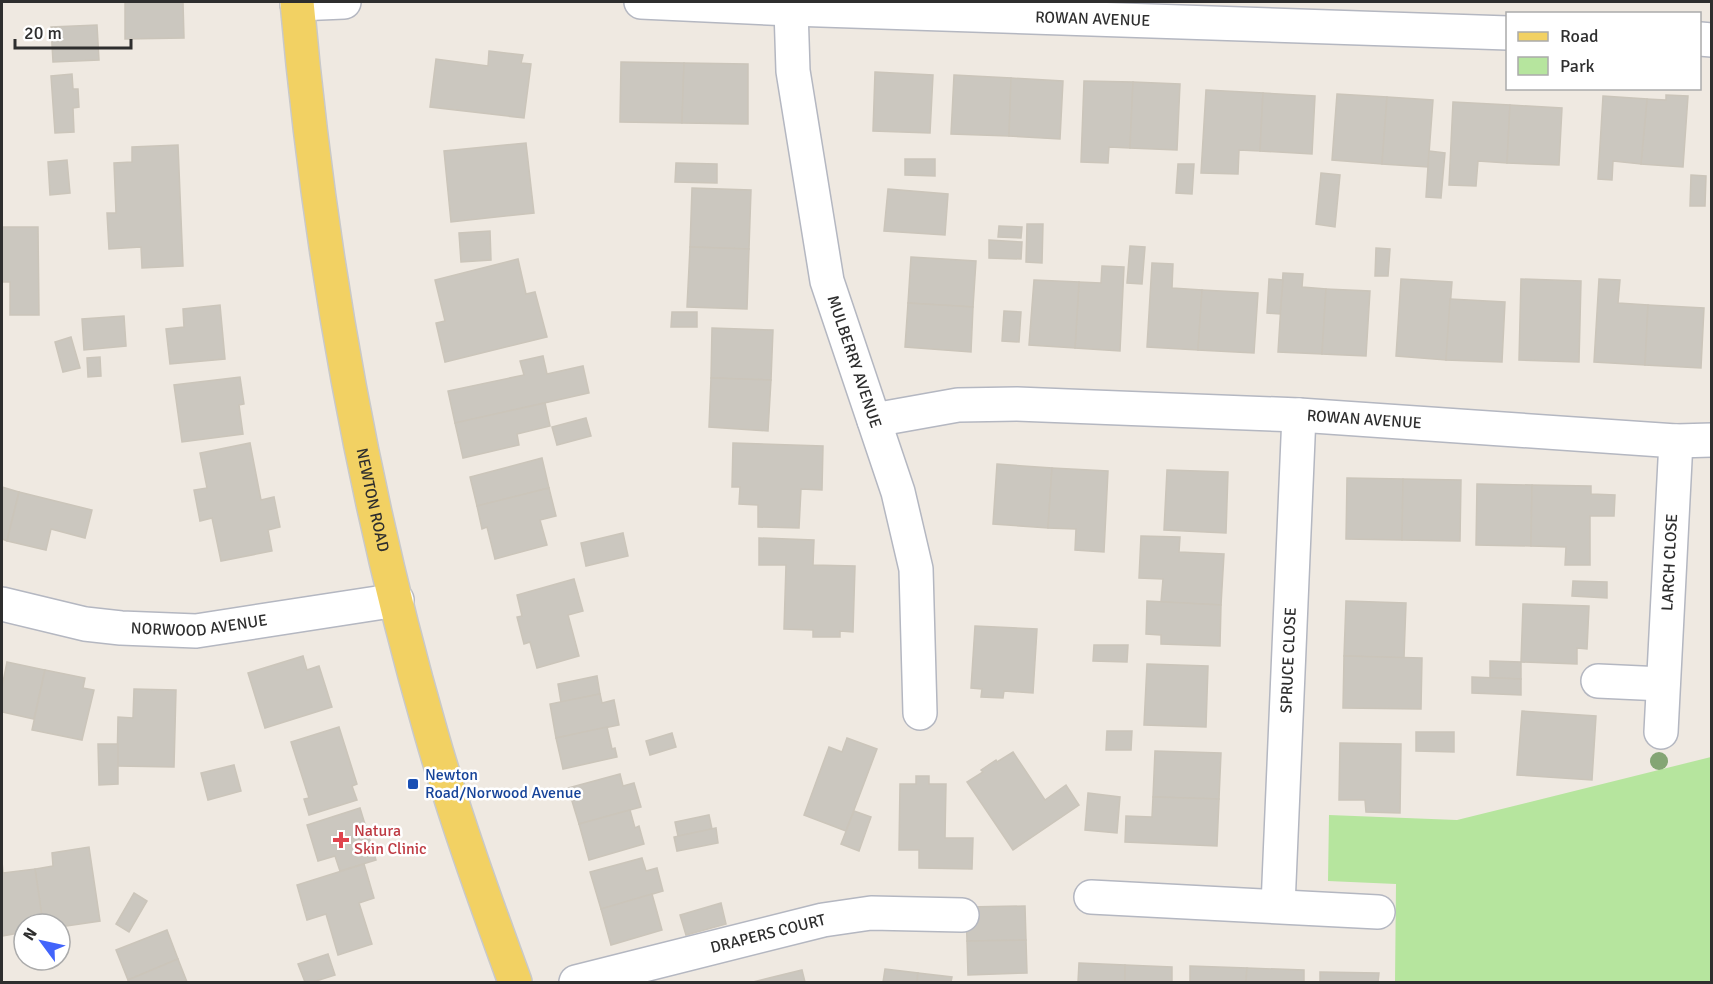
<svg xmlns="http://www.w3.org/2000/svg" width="1713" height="984" viewBox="0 0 1713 984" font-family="Signika,sans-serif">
	<rect width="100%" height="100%" fill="#efe9e1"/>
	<polygon fill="#b6e59e" points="1711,757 1711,982 1395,982 1396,884 1328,881 1329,815 1457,820"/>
	<g fill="#cbc7bf" stroke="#cbc5ba" stroke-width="1.5">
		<polygon points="125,2 183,2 184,38 125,39"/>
		<polygon points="97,25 99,60 53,62 51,27"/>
		<polygon points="489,51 523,55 521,63 531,64 524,118 430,107 436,59 488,66"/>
		<polygon points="621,62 684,63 682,123 620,122"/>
		<polygon points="684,63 748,64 748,124 682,123"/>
		<polygon points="875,72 933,75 930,133 873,131"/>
		<polygon points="72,74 73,89 78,89 79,107 73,108 74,132 55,133 51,76"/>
		<polygon points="954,75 1011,78 1009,136 951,134"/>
		<polygon points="1011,78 1063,81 1060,139 1009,136"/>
		<polygon points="1084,81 1133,82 1130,148 1109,147 1108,163 1081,162"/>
		<polygon points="1133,82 1180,84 1177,150 1130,148"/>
		<polygon points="1206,90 1263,93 1260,151 1239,150 1238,174 1201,173"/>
		<polygon points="1263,93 1315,96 1312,154 1260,151"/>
		<polygon points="1337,94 1387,97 1382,164 1332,160"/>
		<polygon points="1666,95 1688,96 1683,167 1641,164 1647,99 1666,100"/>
		<polygon points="1603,96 1647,99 1641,164 1613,161 1612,180 1598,179"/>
		<polygon points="1387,97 1433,100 1428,167 1382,164"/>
		<polygon points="1453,102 1510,105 1507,163 1478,161 1476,186 1449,185"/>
		<polygon points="1510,105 1562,108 1559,165 1507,163"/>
		<polygon points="526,143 534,213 451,222 444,151"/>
		<polygon points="178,145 183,266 142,268 141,247 109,249 107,213 116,213 114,163 132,162 132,147"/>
		<polygon points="1429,151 1445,153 1441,198 1426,197"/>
		<polygon points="905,159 935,159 935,176 905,175"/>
		<polygon points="67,160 70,193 50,195 48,162"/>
		<polygon points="676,163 717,164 717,183 675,182"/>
		<polygon points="1178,164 1194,164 1192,194 1176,193"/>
		<polygon points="1321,173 1340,175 1335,227 1316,224"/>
		<polygon points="1691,175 1706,176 1705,206 1690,206"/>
		<polygon points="692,188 751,190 749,249 690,247"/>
		<polygon points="888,189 948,194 945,235 884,231"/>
		<polygon points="1027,224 1043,224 1042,263 1026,262"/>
		<polygon points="999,226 1022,227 1021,238 998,237"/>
		<polygon points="2,227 38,227 39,315 10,315 10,282 2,282"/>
		<polygon points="490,231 491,260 461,262 459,233"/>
		<polygon points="989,240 1022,242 1021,259 989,258"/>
		<polygon points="1130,246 1145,247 1142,284 1127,283"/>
		<polygon points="690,247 749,249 747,309 687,307"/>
		<polygon points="1376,248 1390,249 1388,276 1375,276"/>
		<polygon points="911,257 976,261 973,307 908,303"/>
		<polygon points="518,259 526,294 535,292 547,337 445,362 436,323 445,321 435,280"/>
		<polygon points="1152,263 1173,264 1172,288 1202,290 1198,350 1147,347"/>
		<polygon points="1102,266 1124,267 1120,351 1075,348 1079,282 1101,283"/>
		<polygon points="1283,273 1303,274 1302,287 1326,289 1322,354 1278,352"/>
		<polygon points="1269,279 1283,280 1280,314 1267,313"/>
		<polygon points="1401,279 1452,282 1446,360 1396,356"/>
		<polygon points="1521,279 1581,281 1579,362 1519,360"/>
		<polygon points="1599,279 1620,280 1618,303 1648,305 1645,365 1594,362"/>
		<polygon points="1034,280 1079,282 1075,348 1029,345"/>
		<polygon points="1326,289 1370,291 1366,356 1322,354"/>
		<polygon points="1202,290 1258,293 1254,353 1198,350"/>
		<polygon points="1450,299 1505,302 1502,362 1446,360"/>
		<polygon points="908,303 973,307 971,352 905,347"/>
		<polygon points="220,305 225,359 170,364 166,329 184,327 183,309"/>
		<polygon points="1648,305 1704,308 1701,368 1645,365"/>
		<polygon points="1004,311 1021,312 1019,342 1002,341"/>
		<polygon points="672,312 697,312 697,327 671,327"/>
		<polygon points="124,316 126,346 84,350 82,319"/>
		<polygon points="712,328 773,330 771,380 711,378"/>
		<polygon points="71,337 80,368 63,372 55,342"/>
		<polygon points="543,356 547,374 583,366 589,393 455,423 448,391 524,375 520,361"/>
		<polygon points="100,357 101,376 88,377 87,358"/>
		<polygon points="240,377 244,404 239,405 243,434 182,442 174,385"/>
		<polygon points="711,378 771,380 768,431 709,427"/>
		<polygon points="545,403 550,426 517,434 519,445 463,458 455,423"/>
		<polygon points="586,418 591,436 557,445 552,427"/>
		<polygon points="250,443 261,500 274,497 280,527 268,530 272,551 221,561 212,518 200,521 194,490 207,488 200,453"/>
		<polygon points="733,443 823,446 822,490 801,489 799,528 758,527 758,505 739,504 740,487 732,487"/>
		<polygon points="542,458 549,488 477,506 470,477"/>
		<polygon points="997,464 1052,468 1048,528 993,524"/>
		<polygon points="1052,468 1108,471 1104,552 1075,550 1076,529 1048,528"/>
		<polygon points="1167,470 1228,472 1226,533 1164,530"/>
		<polygon points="1347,478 1403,479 1402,540 1346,539"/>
		<polygon points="1403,479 1461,480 1460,541 1402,540"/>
		<polygon points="1477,484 1532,485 1531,546 1476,545"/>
		<polygon points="1532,485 1591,486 1591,494 1615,495 1614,516 1590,516 1590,565 1565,565 1566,547 1531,546"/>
		<polygon points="2,487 19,492 7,541 2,539"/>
		<polygon points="549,488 556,516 540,520 547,545 495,559 487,527 482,529 477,506"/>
		<polygon points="19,492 92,510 85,538 51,529 46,550 7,541"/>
		<polygon points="623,533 628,556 586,566 581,543"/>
		<polygon points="1141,536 1180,537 1179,552 1224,554 1221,605 1161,602 1163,579 1139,578"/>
		<polygon points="759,538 814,540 813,565 855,566 853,632 840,631 840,637 813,637 813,630 784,629 786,565 759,565"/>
		<polygon points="574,579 583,611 568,615 579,656 537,668 530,642 524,644 517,617 522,616 517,595"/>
		<polygon points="1573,581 1607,582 1607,598 1572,596"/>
		<polygon points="1147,601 1221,605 1220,646 1161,644 1161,635 1146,634"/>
		<polygon points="1346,601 1406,603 1404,658 1344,656"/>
		<polygon points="1523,604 1589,606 1587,649 1577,648 1577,664 1521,662"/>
		<polygon points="975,626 1037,629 1033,693 1004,691 1003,698 981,697 982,689 971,688"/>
		<polygon points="1094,645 1128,645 1127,662 1093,661"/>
		<polygon points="303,656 307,670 319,666 332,707 265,728 248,673"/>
		<polygon points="1344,656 1422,658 1421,709 1343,708"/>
		<polygon points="1490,661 1521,662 1521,679 1490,678"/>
		<polygon points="7,662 45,670 34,719 2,712 2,687"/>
		<polygon points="1147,664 1208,666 1206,727 1144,725"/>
		<polygon points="45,670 85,678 83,688 94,690 82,740 32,730"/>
		<polygon points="597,676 600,694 561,702 558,684"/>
		<polygon points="1472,677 1521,679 1521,695 1472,693"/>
		<polygon points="134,689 176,690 174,767 117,766 118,717 133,718"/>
		<polygon points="600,694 602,703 614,700 619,725 556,738 550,704"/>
		<polygon points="1522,711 1596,716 1592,780 1517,775"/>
		<polygon points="339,727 357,784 352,786 357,800 309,815 304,799 309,798 291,742"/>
		<polygon points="607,727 612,749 615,748 617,757 563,769 556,738"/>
		<polygon points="1107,731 1132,731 1131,750 1106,750"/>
		<polygon points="1416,732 1454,732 1454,752 1416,751"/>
		<polygon points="672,733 676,747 650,755 646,741"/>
		<polygon points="847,738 877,749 846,831 804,815 829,747 842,752"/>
		<polygon points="1340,743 1401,744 1400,813 1366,812 1365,800 1339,800"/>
		<polygon points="98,744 118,744 118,784 99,785"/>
		<polygon points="1155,751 1221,753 1219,799 1153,797"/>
		<polygon points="1013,752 1045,800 1066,785 1079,805 1013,850 967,782 983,772 981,770 996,760 997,762"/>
		<polygon points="234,765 241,791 208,800 201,773"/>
		<polygon points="620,774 623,786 634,783 641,807 579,824 568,788"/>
		<polygon points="916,776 929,776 929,784 946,784 945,838 973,838 972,869 919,868 919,850 899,850 900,784 916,784"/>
		<polygon points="1088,793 1120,797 1117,833 1085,830"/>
		<polygon points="1153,797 1219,799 1217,846 1125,842 1126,816 1152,817"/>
		<polygon points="360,808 376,860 340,871 335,856 318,861 307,825"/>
		<polygon points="630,810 635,828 639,826 644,844 589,860 579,824"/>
		<polygon points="854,811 871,817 859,851 841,844"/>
		<polygon points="709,815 712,829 678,836 675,822"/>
		<polygon points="716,828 718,843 677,851 674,837"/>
		<polygon points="89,847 100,921 60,927 60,924 43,924 35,869 53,866 52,853"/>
		<polygon points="642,858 646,871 657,868 663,891 601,909 590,872"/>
		<polygon points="2,861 3,873 35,869 43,924 24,924 24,932 2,936"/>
		<polygon points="364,864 374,898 359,903 372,944 338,955 326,914 307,920 297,885"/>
		<polygon points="134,893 147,901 129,932 116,924"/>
		<polygon points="652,894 662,930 611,945 601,909"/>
		<polygon points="721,903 726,924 686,935 680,915"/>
		<polygon points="1025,906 1026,940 967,941 966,907"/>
		<polygon points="167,930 178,959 128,980 116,950"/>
		<polygon points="1026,940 1027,973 968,975 967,941"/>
		<polygon points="328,954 335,975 313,982 305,982 298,964"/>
		<polygon points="178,959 187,982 129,982 128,980"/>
		<polygon points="1079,963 1125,965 1125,982 1078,982"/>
		<polygon points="1125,965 1172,967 1172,982 1125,982"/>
		<polygon points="1190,966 1247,968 1246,982 1190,982"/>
		<polygon points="1247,968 1304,970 1304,982 1246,982"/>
		<polygon points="885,969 918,973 917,982 883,982"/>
		<polygon points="802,970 805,982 753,982 769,978"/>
		<polygon points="1320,972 1379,973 1378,982 1320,982"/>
		<polygon points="918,973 952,977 951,982 917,982"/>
	</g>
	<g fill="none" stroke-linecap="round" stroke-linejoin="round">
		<defs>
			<g id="minor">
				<path id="s1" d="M641,2L791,9L1508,33"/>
				<polyline points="297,4 344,2"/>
				<path id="s2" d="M791,9L793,71L827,281L898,492L916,569L920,713"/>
				<polyline points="1700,39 1712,40"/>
				<path id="s3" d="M874,420L958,405L1017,404L1299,415L1676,441L1712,440"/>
				<path id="s4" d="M2,604L85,624L121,628L196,631L397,600"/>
				<polyline points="1598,681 1663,684"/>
				<path id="s5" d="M1661,732L1676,441"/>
				<polyline points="1091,897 1378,912"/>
				<path id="s6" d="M1278,906L1299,415"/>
				<path id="s7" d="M576,982L823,920L871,913L962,915"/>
			</g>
			<g id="primary">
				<path id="s8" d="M297,2C319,249 362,494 431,733C455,817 485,900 515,982"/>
			</g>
		</defs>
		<use href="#minor" stroke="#b4b7c1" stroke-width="36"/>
		<use href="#primary" stroke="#c9c9c9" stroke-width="36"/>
		<use href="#minor" stroke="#fff" stroke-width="33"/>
		<use href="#primary" stroke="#f2d163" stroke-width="33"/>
	</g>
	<circle fill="#84a574" cx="1659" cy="761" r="9"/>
	<rect fill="#1a4fb4" stroke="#fff" stroke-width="2" x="407" y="778" width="12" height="12" rx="3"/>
	<path fill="#e0444e" stroke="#fff" stroke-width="2" d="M338 831h6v6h6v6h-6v6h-6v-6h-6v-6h6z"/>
	<g text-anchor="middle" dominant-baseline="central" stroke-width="5" stroke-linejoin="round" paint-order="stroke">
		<g font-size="16" fill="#2e2e2e" stroke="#fff">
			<text stroke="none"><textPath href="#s1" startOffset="452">ROWAN AVENUE</textPath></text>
			<text stroke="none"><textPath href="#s2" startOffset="360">MULBERRY AVENUE</textPath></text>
			<text stroke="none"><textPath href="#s3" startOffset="492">ROWAN AVENUE</textPath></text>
			<text stroke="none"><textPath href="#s8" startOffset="504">NEWTON ROAD</textPath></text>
			<text stroke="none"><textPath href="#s5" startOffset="170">LARCH CLOSE</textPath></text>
			<text stroke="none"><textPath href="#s4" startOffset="200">NORWOOD AVENUE</textPath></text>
			<text stroke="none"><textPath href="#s6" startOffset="246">SPRUCE CLOSE</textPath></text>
			<text stroke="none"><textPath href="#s7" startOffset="198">DRAPERS COURT</textPath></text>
		</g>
		<g font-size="16" fill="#164399" stroke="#fff" text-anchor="start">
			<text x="425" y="775">Newton<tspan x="425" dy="18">Road/Norwood Avenue</tspan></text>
		</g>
		<g font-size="16" fill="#be3a42" stroke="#fff" text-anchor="start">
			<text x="354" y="831">Natura<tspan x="354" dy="18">Skin Clinic</tspan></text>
		</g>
	</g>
	<rect width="1713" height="984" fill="none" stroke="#2e2e2e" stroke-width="6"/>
	<rect x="1506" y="12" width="195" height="78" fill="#ffffff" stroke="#ababab" stroke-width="1.5"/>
	<rect x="1518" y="32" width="30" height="9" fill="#f2d163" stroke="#ababab" stroke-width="1.5"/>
	<text x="1560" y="42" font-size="18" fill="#2e2e2e">Road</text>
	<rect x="1518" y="57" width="30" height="18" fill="#b6e59e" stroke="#ababab" stroke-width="1.5"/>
	<text x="1560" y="72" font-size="18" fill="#2e2e2e">Park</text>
	<g transform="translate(42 942) rotate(303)"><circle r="28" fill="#ffffff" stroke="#ababab" stroke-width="1.5"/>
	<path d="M0-4.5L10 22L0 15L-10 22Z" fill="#4264fb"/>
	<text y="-9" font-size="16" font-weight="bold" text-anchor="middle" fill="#2e2e2e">N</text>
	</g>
	<path d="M15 39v9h116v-9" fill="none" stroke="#2e2e2e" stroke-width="3"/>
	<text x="24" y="39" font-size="18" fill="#2e2e2e" stroke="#ffffff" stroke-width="4.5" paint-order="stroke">20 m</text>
</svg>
